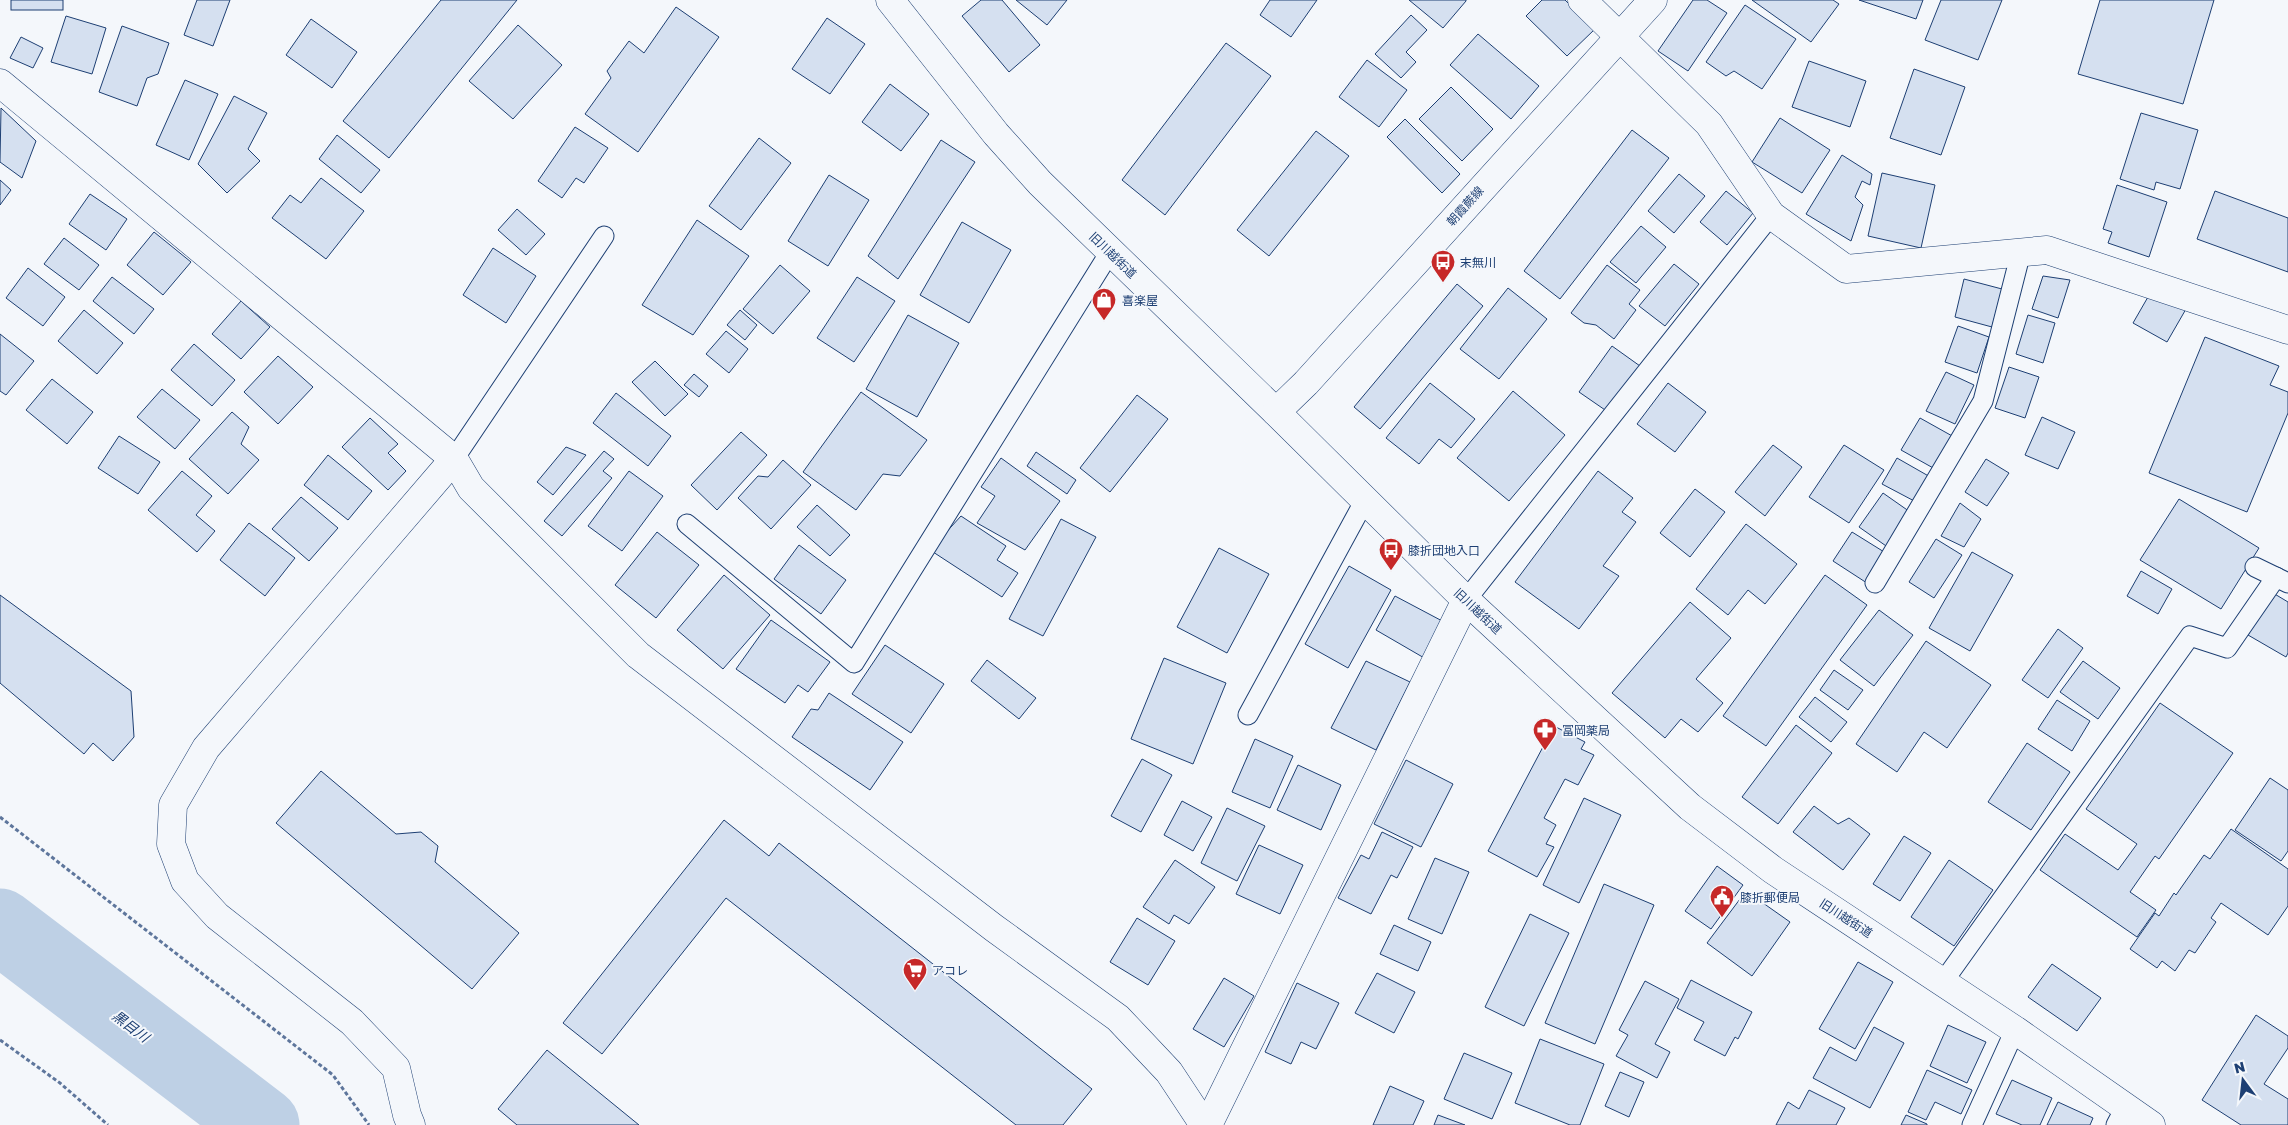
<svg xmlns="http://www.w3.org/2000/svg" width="2288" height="1125" viewBox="0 0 2288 1125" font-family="'Golos Text','Noto Sans JP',sans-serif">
	<rect width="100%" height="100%" fill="#f4f7fb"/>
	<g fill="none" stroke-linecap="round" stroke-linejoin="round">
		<polyline stroke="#bed0e5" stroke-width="75" points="0,926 262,1125"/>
	</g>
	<g fill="#d5e0f0" stroke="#1d3f73">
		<rect x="11" y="0" width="52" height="10"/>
		<polygon points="197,0 230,0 213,46 184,35"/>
		<polygon points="441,0 517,0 389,158 343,121"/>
		<polygon points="981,0 1002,0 1040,45 1009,72 962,16"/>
		<polygon points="1016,0 1067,0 1047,25"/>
		<polygon points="1270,0 1317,0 1291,37 1260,15"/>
		<polygon points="1409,0 1466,0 1466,1 1443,28"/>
		<polygon points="1542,0 1565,0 1595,29 1567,56 1526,16"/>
		<polygon points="1693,0 1707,0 1727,13 1688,71 1658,51"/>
		<polygon points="1752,0 1833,0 1839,4 1811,42"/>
		<polygon points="1859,0 1923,0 1916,19"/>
		<polygon points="1941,0 2002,0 1978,60 1925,40"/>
		<polygon points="2100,0 2214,0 2183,104 2078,74"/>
		<polygon points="1745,5 1796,39 1762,89 1734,71 1726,76 1706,62"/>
		<polygon points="676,7 719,37 638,152 585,114 611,78 607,71 629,41 644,53"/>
		<polygon points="1411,15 1427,30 1406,52 1416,62 1401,78 1375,54"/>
		<polygon points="66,16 106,28 92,74 51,62"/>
		<polygon points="827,18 865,44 830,94 792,69"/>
		<polygon points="311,19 357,52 332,88 286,55"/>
		<polygon points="518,25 562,65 513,119 469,81"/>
		<polygon points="122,26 169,43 158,74 147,78 137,106 99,92"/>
		<polygon points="1478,34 1539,86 1511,119 1450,65"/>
		<polygon points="21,37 43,48 33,68 10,58"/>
		<polygon points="1226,43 1271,76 1165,215 1122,180"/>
		<polygon points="1367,60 1407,90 1379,127 1339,97"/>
		<polygon points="1809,61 1866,81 1850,127 1792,107"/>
		<polygon points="1914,69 1965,87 1941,155 1890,138"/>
		<polygon points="185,80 218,94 189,160 156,145"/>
		<polygon points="890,84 929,114 901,151 862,122"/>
		<polygon points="1451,87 1493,129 1462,161 1419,119"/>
		<polygon points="234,96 267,113 248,149 260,161 227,193 198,164"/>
		<polygon points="1,108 36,141 22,178 0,162"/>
		<polygon points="2141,113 2198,130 2180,189 2156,182 2154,190 2120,179"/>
		<polygon points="1780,118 1830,150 1802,193 1752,162"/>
		<polygon points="1405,119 1460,174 1442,193 1387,137"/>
		<polygon points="575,127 608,148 584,183 576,178 562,198 538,181"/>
		<polygon points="1632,130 1669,158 1560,299 1524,271"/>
		<polygon points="1316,131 1349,156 1269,256 1237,230"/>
		<polygon points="337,135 380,170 361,193 319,159"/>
		<polygon points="759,138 791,163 741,230 709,206"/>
		<polygon points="941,140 975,162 898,279 868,256"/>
		<polygon points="1842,155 1872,174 1870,185 1862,181 1855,197 1863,205 1851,241 1806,214"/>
		<polygon points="1882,173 1935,185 1921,248 1868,236"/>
		<polygon points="1679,174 1705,196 1674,233 1648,211"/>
		<polygon points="829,175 869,200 828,266 788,241"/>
		<polygon points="321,178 364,211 326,259 272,218 290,195 301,203"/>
		<polygon points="0,180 11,190 0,205"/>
		<polygon points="2117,185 2167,202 2149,257 2108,243 2112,232 2103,229"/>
		<polygon points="1726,191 1753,213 1727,245 1700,222"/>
		<polygon points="2215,191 2288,218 2288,272 2197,239"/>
		<polygon points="90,194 127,219 106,250 69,224"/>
		<polygon points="517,209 545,234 526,255 498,230"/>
		<polygon points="697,220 749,256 693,335 642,305"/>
		<polygon points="962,222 1011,250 969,323 920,295"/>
		<polygon points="1641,226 1666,247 1636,283 1610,262"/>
		<polygon points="154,232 191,262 163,295 127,265"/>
		<polygon points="64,238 99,265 79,290 44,264"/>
		<polygon points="493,248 536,276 506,323 463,295"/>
		<polygon points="1674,264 1699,284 1665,326 1639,306"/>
		<polygon points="780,265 810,291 773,334 743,309"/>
		<polygon points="1607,265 1640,290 1629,304 1636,310 1614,339 1596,325 1584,323 1571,313"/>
		<polygon points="28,268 65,297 43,326 6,298"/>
		<polygon points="2043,276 2070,280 2058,318 2032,309"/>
		<polygon points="112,277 154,309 134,334 93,301"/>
		<polygon points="857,277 895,301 854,362 817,338"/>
		<polygon points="1964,279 2002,289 1992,327 1955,317"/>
		<polygon points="1457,284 1483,306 1380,429 1354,407"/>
		<polygon points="1508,288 1547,319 1499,379 1460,349"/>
		<polygon points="2152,290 2186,309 2167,342 2133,323"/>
		<polygon points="241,301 270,327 241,359 212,334"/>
		<polygon points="84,310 123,343 97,374 58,341"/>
		<polygon points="740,310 757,325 745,340 727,325"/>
		<polygon points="908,315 959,343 917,417 866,389"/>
		<polygon points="2028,315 2055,323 2043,363 2016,354"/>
		<polygon points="1958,326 1989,337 1977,373 1945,362"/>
		<polygon points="726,331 748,349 729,373 706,354"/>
		<polygon points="0,334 34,361 6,395 0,391"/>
		<polygon points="2205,337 2279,366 2270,385 2288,392 2288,413 2247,512 2149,473"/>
		<polygon points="194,344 235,380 212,406 171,370"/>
		<polygon points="1612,346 1640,366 1608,412 1579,392"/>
		<polygon points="278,356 313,387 278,424 244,392"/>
		<polygon points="655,361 688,394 665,416 632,382"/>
		<polygon points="2009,367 2039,377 2025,418 1995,408"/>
		<polygon points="1946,372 1974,385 1955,424 1926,411"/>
		<polygon points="694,374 708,386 699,397 684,385"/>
		<polygon points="52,379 93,412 67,444 26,410"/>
		<polygon points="1430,383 1475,419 1451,448 1439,439 1419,464 1386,438"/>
		<polygon points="1668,383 1706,412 1675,452 1637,424"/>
		<polygon points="162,389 200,420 175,449 137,417"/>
		<polygon points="1513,391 1565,435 1509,501 1457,458"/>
		<polygon points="861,392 927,440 900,476 883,474 856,510 803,472"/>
		<polygon points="616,393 671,436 648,466 593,423"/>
		<polygon points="1137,395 1168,419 1110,492 1080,468"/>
		<polygon points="232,412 249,427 241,444 259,460 228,494 189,459"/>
		<polygon points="2042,417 2075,432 2058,469 2025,455"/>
		<polygon points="370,418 398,444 388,453 406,471 388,490 342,447"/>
		<polygon points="1920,418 1954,437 1935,469 1901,450"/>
		<polygon points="741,432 767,455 717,510 691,485"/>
		<polygon points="119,436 160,462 138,494 98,468"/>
		<polygon points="1773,445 1802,467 1765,516 1735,492"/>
		<polygon points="1844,445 1884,470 1849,523 1809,497"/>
		<polygon points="566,447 586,455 553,495 537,482"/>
		<polygon points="604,451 614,459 603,471 612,478 562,536 544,521"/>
		<polygon points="1036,452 1076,480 1067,494 1027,466"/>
		<polygon points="328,455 372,491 348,520 304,485"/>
		<polygon points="1001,458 1060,501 1025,550 977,523 995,496 981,487"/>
		<polygon points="1897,458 1932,478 1918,503 1882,484"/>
		<polygon points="1986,459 2009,473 1987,506 1965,492"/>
		<polygon points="783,460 811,485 771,529 738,498 758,476 768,477"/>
		<polygon points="182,471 212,496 196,515 215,531 197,552 148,510"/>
		<polygon points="629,471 663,496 622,551 588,526"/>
		<polygon points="1598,471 1633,498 1622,512 1636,522 1603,566 1619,576 1579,629 1515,582"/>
		<polygon points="1695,489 1725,512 1690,557 1660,533"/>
		<polygon points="1883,493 1913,514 1889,548 1859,527"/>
		<polygon points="301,497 338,528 309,561 272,529"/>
		<polygon points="2179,499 2259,548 2221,609 2140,560"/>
		<polygon points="1960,503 1981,519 1964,547 1941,536"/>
		<polygon points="817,505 850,535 830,556 797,527"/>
		<polygon points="961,516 1006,546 997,560 1018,573 1002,597 930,550"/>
		<polygon points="1061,519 1096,537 1043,636 1009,619"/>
		<polygon points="249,523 295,558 265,596 220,560"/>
		<polygon points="1746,524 1797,564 1765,604 1748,590 1728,615 1696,589"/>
		<polygon points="657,532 699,565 656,618 615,585"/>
		<polygon points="1852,532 1889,555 1870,585 1833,561"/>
		<polygon points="1936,539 1962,555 1934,598 1909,582"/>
		<polygon points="799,545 846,580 821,614 774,579"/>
		<polygon points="1219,548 1269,574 1227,653 1177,627"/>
		<polygon points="1972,552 2013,575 1970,651 1929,628"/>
		<polygon points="1349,566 1391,590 1348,668 1305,644"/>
		<polygon points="2141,571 2172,589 2158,614 2127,596"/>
		<polygon points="724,575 770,615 723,669 677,630"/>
		<polygon points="1825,575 1867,605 1766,746 1723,716"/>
		<polygon points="2273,593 2288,602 2288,653 2286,657 2248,635"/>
		<polygon points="0,595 131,691 134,737 113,761 93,743 84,754 0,683"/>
		<polygon points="1395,596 1446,623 1426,659 1376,630"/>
		<polygon points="1690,602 1731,638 1696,679 1723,703 1698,732 1681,719 1665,738 1612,693"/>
		<polygon points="1879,610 1913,635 1874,686 1840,660"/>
		<polygon points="771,620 830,662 808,692 798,685 785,703 736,669"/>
		<polygon points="2058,629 2083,648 2048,698 2022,680"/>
		<polygon points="1926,641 1991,685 1947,748 1924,732 1897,772 1856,744"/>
		<polygon points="885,645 944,684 911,733 852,694"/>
		<polygon points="1164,658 1226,683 1193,764 1131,739"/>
		<polygon points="987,660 1036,698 1019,719 971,681"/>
		<polygon points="1366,661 1410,682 1376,750 1331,728"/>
		<polygon points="2083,661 2120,688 2098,719 2060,692"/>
		<polygon points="1834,670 1863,690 1848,710 1820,690"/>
		<polygon points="829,693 903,742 870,790 792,737 811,709 818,710"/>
		<polygon points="1815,697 1847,722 1831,742 1799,717"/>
		<polygon points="2057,700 2090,721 2072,751 2038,729"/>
		<polygon points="2160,703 2233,753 2159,859 2155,856 2130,892 2156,910 2137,937 2040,870 2065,834 2118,870 2137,844 2086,809"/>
		<polygon points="1796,725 1832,753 1778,824 1742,797"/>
		<polygon points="1554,726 1585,742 1581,749 1594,755 1578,785 1565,779 1544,818 1556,825 1546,844 1554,847 1537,877 1488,851"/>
		<polygon points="1255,739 1293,756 1270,808 1232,792"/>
		<polygon points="2027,743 2070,772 2031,830 1988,802"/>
		<polygon points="1142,759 1172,775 1141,832 1111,816"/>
		<polygon points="1406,760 1453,784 1421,847 1374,824"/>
		<polygon points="1298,765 1341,785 1321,830 1277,810"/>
		<polygon points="321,771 396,834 421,832 438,846 435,862 519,933 472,989 276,823"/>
		<polygon points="2270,778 2288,790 2288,851 2281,861 2235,830"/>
		<polygon points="1584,798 1621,815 1579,903 1543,885"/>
		<polygon points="1182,801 1212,817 1193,851 1164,835"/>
		<polygon points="1814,806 1838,824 1849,818 1870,834 1843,870 1793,832"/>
		<polygon points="1227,808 1265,826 1237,881 1201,863"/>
		<polygon points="724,820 769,856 779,843 1092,1089 1063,1125 1016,1125 726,898 602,1054 563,1023"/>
		<polygon points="2231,829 2288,869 2288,906 2268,935 2221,903 2211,918 2216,922 2195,953 2189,950 2175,971 2162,961 2157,968 2130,949 2155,913 2159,916 2174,893 2176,895 2204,855 2210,859"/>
		<polygon points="1382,832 1413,847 1397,878 1391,875 1371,914 1338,898 1361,855 1369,859"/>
		<polygon points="1904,836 1931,853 1900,901 1873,884"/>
		<polygon points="1259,845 1303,865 1280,914 1236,894"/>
		<polygon points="1435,858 1469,872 1442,934 1408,919"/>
		<polygon points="1175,860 1215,887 1189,924 1174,915 1169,924 1143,907"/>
		<polygon points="1949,860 1993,890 1954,946 1911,917"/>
		<polygon points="1717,866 1743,885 1711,929 1685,911"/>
		<polygon points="1604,884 1654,905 1595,1044 1545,1023"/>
		<polygon points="1746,891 1790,922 1752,976 1707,943"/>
		<polygon points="1530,914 1569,933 1524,1026 1485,1007"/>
		<polygon points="1137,918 1175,941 1148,985 1110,962"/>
		<polygon points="1394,925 1431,942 1418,971 1380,954"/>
		<polygon points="1858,962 1893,982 1855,1049 1819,1029"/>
		<polygon points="2052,964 2101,998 2077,1031 2028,997"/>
		<polygon points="1377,973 1415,992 1394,1033 1355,1013"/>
		<polygon points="1224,978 1254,996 1224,1047 1193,1029"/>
		<polygon points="1691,980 1752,1012 1738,1039 1735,1037 1725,1056 1694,1040 1704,1022 1677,1008"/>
		<polygon points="1645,981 1679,999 1655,1044 1670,1052 1657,1078 1616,1056 1628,1035 1619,1030"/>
		<polygon points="1297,983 1339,1003 1316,1049 1301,1042 1291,1064 1265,1052"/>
		<polygon points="2256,1015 2288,1036 2288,1048 2264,1084 2288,1099 2288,1125 2241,1125 2202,1100"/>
		<polygon points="1948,1025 1986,1042 1967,1083 1930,1066"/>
		<polygon points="1874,1027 1904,1043 1870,1108 1813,1078 1830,1047 1856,1061"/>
		<polygon points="1540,1039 1604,1064 1580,1125 1570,1125 1515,1103"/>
		<polygon points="547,1050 639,1125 517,1125 498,1109"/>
		<polygon points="1464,1053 1512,1073 1492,1119 1444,1099"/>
		<polygon points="1927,1070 1972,1090 1961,1114 1935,1102 1926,1120 1908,1112"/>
		<polygon points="1620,1072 1644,1082 1629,1117 1605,1106"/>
		<polygon points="2012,1080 2052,1098 2040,1125 2022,1125 1996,1114"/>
		<polygon points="1390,1086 1424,1101 1413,1125 1373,1125"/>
		<polygon points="1809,1090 1845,1108 1836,1125 1776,1125 1788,1102 1799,1109"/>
		<polygon points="2058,1102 2093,1118 2090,1125 2047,1125"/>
		<polygon points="1438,1115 1465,1125 1434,1125"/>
		<polygon points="1906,1115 1927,1124 1927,1125 1901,1125"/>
	</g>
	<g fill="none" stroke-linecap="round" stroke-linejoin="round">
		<defs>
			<g id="service">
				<polyline points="454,459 604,236"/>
				<polyline points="687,524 854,663 1110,252"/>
				<polyline points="2255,567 2288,583"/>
				<polyline points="1875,583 1983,401 2021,252"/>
				<polyline points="1466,600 1771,215"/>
				<polyline points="1248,715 1365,500"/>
				<polyline points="1943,982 2190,636 2227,648 2276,577"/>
				<polyline points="1972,1125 2015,1030"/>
				<polyline points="2116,1125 2125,1108"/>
			</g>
			<g id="minor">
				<polyline points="1582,0 1709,124 1771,215 1846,269 2047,250 2288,330"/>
				<polyline points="0,83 454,459 471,488 638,655 994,928 1118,1018 1169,1072 1204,1125"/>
				<polyline points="411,1125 407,1115 396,1068 352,1022 217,916 185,881 171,844 173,805 206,748 454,459"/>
				<polyline points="1208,1125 1466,600"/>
			</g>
			<polyline id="secondary" points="890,0 996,134 1040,183 1276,412"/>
			<polyline id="primary" points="1653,0 1306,383 1276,412 1466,600 1690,807 1773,870 2015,1030 2151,1125"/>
		</defs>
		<use href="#service" stroke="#1d3f73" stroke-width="21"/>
		<use href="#minor" stroke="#1d3f73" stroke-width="29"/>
		<use href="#secondary" stroke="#1d3f73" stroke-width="29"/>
		<use href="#primary" stroke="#1d3f73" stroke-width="29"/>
		<g stroke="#5e769c" stroke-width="3" stroke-dasharray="4 2.5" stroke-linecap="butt">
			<polyline points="0,817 333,1075 369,1125"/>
			<polyline points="0,1040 60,1083 108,1125"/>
		</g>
		<use href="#service" stroke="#f4f7fb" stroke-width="19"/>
		<use href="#minor" stroke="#f4f7fb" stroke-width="28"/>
		<use href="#secondary" stroke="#f4f7fb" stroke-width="28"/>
		<use href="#primary" stroke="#f4f7fb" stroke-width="28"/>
	</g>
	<defs>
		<symbol id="bus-pin" viewBox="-11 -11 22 30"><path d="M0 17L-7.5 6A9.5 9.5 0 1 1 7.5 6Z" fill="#c62828" stroke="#f4f7fb"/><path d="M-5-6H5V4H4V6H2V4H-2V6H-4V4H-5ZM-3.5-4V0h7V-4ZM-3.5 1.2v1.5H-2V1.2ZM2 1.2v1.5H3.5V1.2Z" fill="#fff"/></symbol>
		<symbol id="shop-pin" viewBox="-11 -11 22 30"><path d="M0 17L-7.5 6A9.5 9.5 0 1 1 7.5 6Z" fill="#c62828" stroke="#f4f7fb"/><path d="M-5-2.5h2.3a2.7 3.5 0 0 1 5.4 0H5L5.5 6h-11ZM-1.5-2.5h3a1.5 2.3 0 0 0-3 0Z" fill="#fff"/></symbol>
		<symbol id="pharmacy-pin" viewBox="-11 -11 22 30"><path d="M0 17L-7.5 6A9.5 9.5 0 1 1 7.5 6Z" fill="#c62828" stroke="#f4f7fb"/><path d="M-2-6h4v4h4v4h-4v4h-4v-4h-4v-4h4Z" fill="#fff"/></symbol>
		<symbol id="civic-pin" viewBox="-11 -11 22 30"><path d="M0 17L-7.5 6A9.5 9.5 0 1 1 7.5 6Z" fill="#c62828" stroke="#f4f7fb"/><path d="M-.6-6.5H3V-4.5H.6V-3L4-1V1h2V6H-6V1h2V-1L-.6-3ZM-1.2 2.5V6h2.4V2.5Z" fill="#fff"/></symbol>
		<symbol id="supermarket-pin" viewBox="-11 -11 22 30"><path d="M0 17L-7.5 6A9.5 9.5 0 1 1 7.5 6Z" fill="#c62828" stroke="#f4f7fb"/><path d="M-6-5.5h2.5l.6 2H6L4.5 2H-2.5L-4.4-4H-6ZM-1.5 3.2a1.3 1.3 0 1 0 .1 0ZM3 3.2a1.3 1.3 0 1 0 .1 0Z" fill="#fff"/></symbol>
	</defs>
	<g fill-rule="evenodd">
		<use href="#bus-pin" x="1429" y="248" width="28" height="38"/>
		<use href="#shop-pin" x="1090" y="286" width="28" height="38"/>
		<use href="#bus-pin" x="1377" y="536" width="28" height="38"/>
		<use href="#pharmacy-pin" x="1531" y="716" width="28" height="38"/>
		<use href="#civic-pin" x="1708" y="883" width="28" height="38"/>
		<use href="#supermarket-pin" x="901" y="956" width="28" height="38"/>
	</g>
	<g text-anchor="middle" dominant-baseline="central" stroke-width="4" stroke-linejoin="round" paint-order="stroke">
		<g font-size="12" fill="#1d3f73" stroke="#f4f7fb">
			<text transform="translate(1465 206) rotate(-48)">朝霞蕨線</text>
			<text transform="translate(1113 255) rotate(44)">旧川越街道</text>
			<text transform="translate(1478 611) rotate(43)">旧川越街道</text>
			<text transform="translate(1846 918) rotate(33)">旧川越街道</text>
		</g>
		<g font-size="12" fill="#1d3f73" stroke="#f4f7fb" text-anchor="start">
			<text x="1460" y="262">末無川</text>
			<text x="1122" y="300">喜楽屋</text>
			<text x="1408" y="550">膝折団地入口</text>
			<text x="1562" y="730">冨岡薬局</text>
			<text x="1740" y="897">膝折郵便局</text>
			<text x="932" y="970">アコレ</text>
		</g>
		<g font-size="14" font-style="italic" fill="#1d3f73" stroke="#f4f7fb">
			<text transform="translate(131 1026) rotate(37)">黒目川</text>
		</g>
	</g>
	<g transform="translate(2243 1080) rotate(345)" stroke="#f4f7fb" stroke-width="4" paint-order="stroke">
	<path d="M0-4L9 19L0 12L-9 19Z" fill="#1d3f73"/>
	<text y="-8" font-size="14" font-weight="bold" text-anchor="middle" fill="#1d3f73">N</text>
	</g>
</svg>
